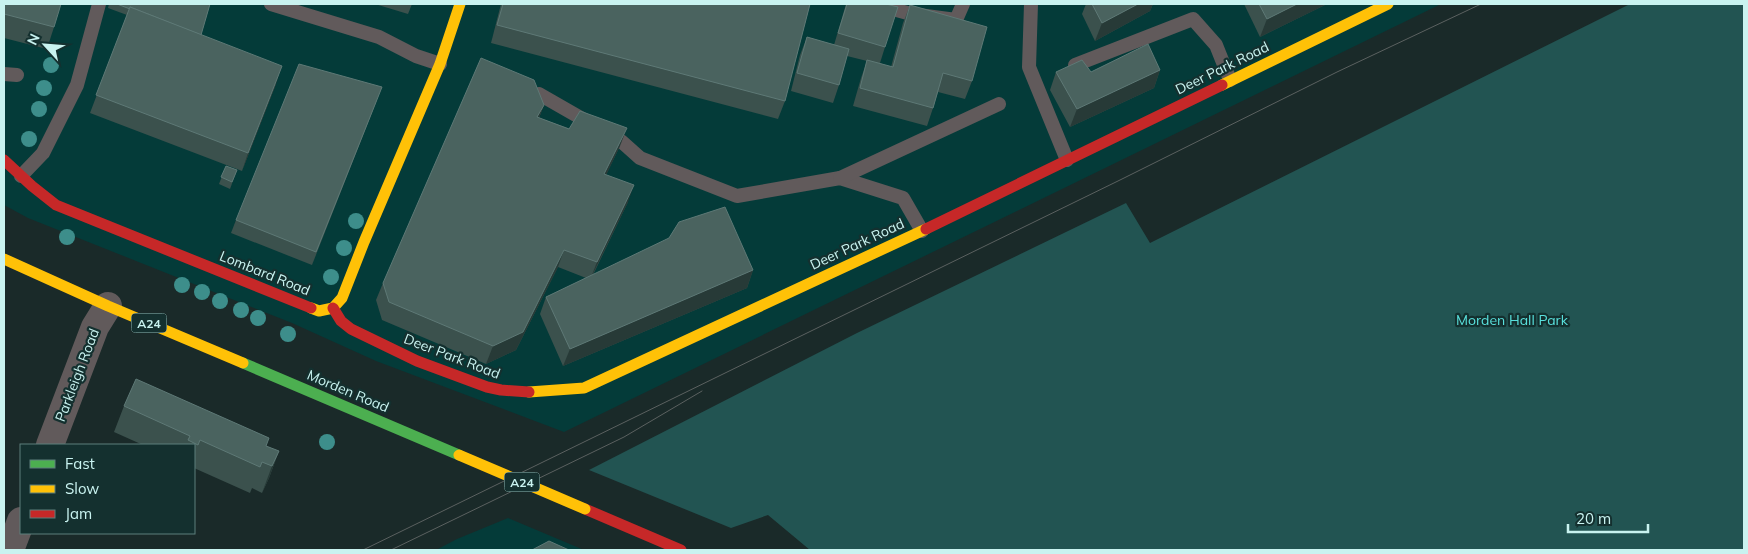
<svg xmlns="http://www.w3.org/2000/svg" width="1748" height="554" viewBox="0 0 1748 554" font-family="Mulish,sans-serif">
	<rect width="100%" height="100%" fill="#1a2a29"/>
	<g fill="#043b39">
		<polygon points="4,4 1441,4 564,432 376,361 292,323 28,218 4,205"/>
		<polygon points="508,518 584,550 436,550 457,539"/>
	</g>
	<polygon fill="#225452" points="1630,4 1744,4 1744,550 810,550 768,515 731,528 589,470 857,333 1126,203 1150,243"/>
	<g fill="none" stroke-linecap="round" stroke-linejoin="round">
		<g stroke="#615a5b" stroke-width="14">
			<polyline points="271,4 379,37 416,56 440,64"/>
			<polyline points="875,4 911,14 956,20 963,4"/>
			<polyline points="1031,4 1029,67 1067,160"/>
			<polyline points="1075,65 1193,19 1216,45 1230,80"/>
			<polyline points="4,74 17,75"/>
			<polyline points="539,94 621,141 640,158 737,196 840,178 903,198 922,231"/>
			<polyline points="21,176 43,153 77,85 99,4"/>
			<polyline points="840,178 999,104"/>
		</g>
		<g stroke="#615a5b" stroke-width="28">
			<polyline points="50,445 95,327 108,306"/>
			<polyline points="10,550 21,521"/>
		</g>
		<polyline stroke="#4caf50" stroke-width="11" points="243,363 459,455"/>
		<g stroke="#ffc107" stroke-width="11">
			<polyline points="1222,85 1388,4"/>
			<polyline points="4,259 108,306 243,363"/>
			<polyline points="311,308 319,311 333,308 342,298 364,242 440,64 460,4"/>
			<polyline points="529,392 584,388 926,229"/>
		</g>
		<g stroke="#c62828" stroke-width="11">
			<polyline points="4,160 32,186 56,205 311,308"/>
			<polyline points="926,229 1222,85"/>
			<polyline points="333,308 341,321 351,329 417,361 487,387 501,390 529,392"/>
			<polyline points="585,509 681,550"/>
		</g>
		<g stroke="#5b6160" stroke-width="1">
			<polyline points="363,550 1120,180 1337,72 1481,4"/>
			<polyline points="391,550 624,437 702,391"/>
		</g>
		<polyline stroke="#ffc107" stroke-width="11" points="459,455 585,509"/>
	</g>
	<g fill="#3d8e8b">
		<circle cx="51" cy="65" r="8"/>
		<circle cx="44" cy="88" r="8"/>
		<circle cx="39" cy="109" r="8"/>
		<circle cx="29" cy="139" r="8"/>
		<circle cx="356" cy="221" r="8"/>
		<circle cx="67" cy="237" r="8"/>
		<circle cx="344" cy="248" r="8"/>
		<circle cx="331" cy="277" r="8"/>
		<circle cx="182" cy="285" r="8"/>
		<circle cx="202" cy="292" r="8"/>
		<circle cx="220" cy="301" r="8"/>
		<circle cx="241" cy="310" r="8"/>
		<circle cx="258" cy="318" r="8"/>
		<circle cx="288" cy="334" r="8"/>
		<circle cx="327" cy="442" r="8"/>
	</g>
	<g fill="#3b514d">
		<polygon points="4,4 54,27 47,49 4,38"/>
		<polygon points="109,4 210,4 201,35 276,84 242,171 90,113 127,15 108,8"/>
		<polygon points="375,4 412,4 408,14"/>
		<polygon points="501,4 810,4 785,101 778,119 491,43"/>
		<polygon points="846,4 886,4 885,47 880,63 891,67 903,23 910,5 972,81 965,99 938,92 933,108 927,126 853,106 861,78 867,61 847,56 839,85 833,103 791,91 800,55 807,37 834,45"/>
		<polygon points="1086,4 1153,4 1150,11 1095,41 1082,14"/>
		<polygon points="1244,4 1327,4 1260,37"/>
		<polygon points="1160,70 1154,88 1070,127 1050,90 1056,72 1091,72"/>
		<polygon points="377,100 312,265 231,233 236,220"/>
		<polygon points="544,105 539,118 620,146 606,175 628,202 593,275 753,270 747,288 563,366 540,314 546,297 586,278 558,267 516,350 486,364 382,320 376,300 383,283"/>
		<polygon points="226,166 237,170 230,189 219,184"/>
		<polygon points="124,406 266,446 279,451 269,478 262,493 252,488 250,493 194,468 194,445 143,445 114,432"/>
	</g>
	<g fill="#273a37">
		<polygon points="1138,4 1153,4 1150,11 1095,41 1102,23"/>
		<polygon points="1297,4 1327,4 1260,37 1267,19"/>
		<polygon points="282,66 276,84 242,171 248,153"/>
		<polygon points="1160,70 1154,88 1070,127 1077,109"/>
		<polygon points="544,105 537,123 537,117"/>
		<polygon points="627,128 620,146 598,192 604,174"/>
		<polygon points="634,185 628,202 590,280 597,262"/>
		<polygon points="564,250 558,267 516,350 486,364 493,346"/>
		<polygon points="753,270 747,288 563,366 570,349"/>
		<polygon points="279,451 269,478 262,493 272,466"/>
	</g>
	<g fill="#4a635f" stroke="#5e7976">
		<polygon points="4,4 61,4 54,27 4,14"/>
		<polygon points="117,4 210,4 201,35 130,7 130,9"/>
		<polygon points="503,4 810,4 785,101 497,25"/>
		<polygon points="847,4 886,4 898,7 885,47 838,33"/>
		<polygon points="1092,4 1138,4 1102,23"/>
		<polygon points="1259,4 1297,4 1267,19"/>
		<polygon points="910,5 987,27 972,81 943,73 933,108 860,88 867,60 893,67"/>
		<polygon points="130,7 282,66 248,153 96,95"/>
		<polygon points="807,37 849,49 839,85 797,73"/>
		<polygon points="1148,44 1160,70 1077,109 1056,72 1082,60 1091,72"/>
		<polygon points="481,58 534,80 544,105 537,117 569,129 580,111 627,128 604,174 634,185 597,262 564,250 523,332 493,346 389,302 383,283"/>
		<polygon points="299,64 382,87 316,252 236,220"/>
		<polygon points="226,166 237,170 232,182 221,177"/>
		<polygon points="725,207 753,270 570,349 546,297 669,238 679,222"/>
		<polygon points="136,379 269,438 266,446 279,451 272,466 262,462 260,467 200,440 198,445 188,440 190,436 124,406"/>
		<polygon points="549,541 569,550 532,550"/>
	</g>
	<g text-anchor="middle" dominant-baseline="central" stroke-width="4.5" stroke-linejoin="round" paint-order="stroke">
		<g fill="#14302f" stroke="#93b8b6" stroke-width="1">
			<rect x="131.5" y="313.5" width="35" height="19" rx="4"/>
			<rect x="504.5" y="472.5" width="35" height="19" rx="4"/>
		</g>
		<g font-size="12" font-weight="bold" fill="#c9f3f0">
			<text x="149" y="323">A24</text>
			<text x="522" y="482">A24</text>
		</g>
		<g font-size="14" fill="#c9f3f0" stroke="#14302f">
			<text transform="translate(1222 68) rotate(-26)">Deer Park Road</text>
			<text transform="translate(857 244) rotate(-25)">Deer Park Road</text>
			<text transform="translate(265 273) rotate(22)">Lombard Road</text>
			<text transform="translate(452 356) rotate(21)">Deer Park Road</text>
			<text transform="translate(77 375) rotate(-69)">Parkleigh Road</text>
			<text transform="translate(348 391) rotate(23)">Morden Road</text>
		</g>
		<g font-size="14" fill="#59e0dc" stroke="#14302f">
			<text x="1512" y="320">Morden Hall Park</text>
		</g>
	</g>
	<rect width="1748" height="554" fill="none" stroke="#c9f3f0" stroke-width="10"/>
	<rect x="20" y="444" width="175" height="90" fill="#14302f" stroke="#5c7e7c"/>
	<rect x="30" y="460" width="25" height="8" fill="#4caf50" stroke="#5c7e7c"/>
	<text x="65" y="469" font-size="15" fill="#c9f3f0">Fast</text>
	<rect x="30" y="485" width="25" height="8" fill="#ffc107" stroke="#5c7e7c"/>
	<text x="65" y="494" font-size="15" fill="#c9f3f0">Slow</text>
	<rect x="30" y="510" width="25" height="8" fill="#c62828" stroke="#5c7e7c"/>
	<text x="65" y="519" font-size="15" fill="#c9f3f0">Jam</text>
	<g transform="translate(45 45) rotate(296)" stroke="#14302f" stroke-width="4" paint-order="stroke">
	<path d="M0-4L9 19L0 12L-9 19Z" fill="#c9f3f0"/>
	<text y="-8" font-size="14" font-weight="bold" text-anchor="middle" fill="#c9f3f0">N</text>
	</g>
	<path d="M1568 524v8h80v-8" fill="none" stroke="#c9f3f0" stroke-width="2.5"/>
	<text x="1576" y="524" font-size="15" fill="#c9f3f0" stroke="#14302f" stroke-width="4" paint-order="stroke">20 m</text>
</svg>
